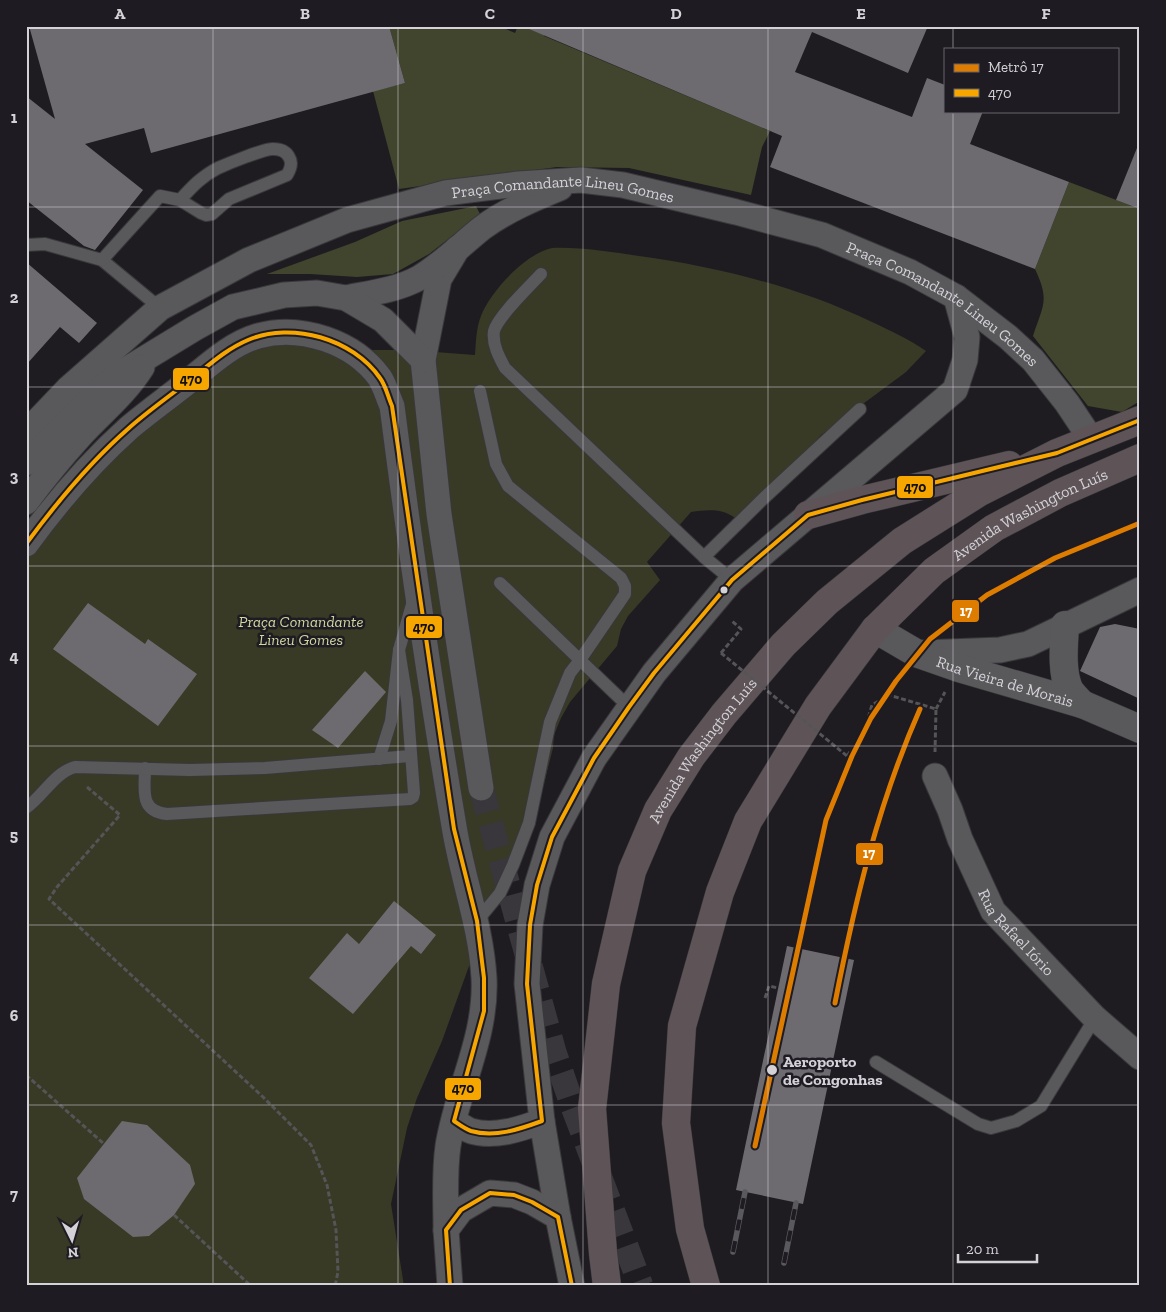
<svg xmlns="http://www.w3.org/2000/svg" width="1166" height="1312" viewBox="0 0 1166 1312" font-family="'Zilla Slab',serif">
	<rect width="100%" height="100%" fill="#1e1c21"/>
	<path fill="#383a26" d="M552,248C581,247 610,252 639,256C719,267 799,287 872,322C891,331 909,339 926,351L906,372L821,435L789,472L735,518C721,508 707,510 691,512L647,562L660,580L628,616L621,629L617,646L570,702L561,718L554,735L553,748L538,807L482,930L442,1041L417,1098L407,1128L391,1204L404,1286H26V527L145,400L190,365L244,336L362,350H408L475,355C476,343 476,328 481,316C490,292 526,253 552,248Z"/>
	<g fill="#41452d">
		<polygon points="389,26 499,26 515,33 518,26 548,26 544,36 770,131 762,147 751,195 629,168 557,167 399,189 373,91 405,83"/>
		<path d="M1069,182L1140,209V401L1122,412L1088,406L1033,336C1043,305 1050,301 1035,269Z"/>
		<polygon points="476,206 482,218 456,233 429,254 393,274 357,277 310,274 267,274 355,242 402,221"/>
	</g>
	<g fill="#6d6b70">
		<polygon points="29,26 389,26 405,83 151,153 144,128 85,144 143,190 95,250 84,246 26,200 26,96 55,119"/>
		<polygon points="522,26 928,26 908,73 812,32 795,72 912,117 927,78 945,85 945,111 983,111 970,144 1069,182 1035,269 770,167 782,136"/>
		<polygon points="1139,143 1140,143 1140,209 1116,200"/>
		<polygon points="26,262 97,323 79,343 60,327 26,365"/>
		<polygon points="88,603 145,644 148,639 197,674 158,726 53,649"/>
		<polygon points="1115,624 1140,629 1140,699 1080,671 1100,627"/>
		<polygon points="365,671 386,692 338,748 312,730"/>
		<polygon points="394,901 436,935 421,954 411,946 353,1014 309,978 347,933 359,944"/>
		<polygon points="787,946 854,960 803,1204 736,1190"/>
		<polygon points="122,1121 147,1125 190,1165 195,1184 174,1215 149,1236 133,1237 84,1199 77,1178"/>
	</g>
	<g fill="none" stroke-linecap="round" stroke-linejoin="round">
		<polyline stroke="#39373c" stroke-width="25" stroke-dasharray="25 12" stroke-linecap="butt" points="481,788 554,1052 572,1104 641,1286"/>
		<defs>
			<g id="lane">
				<polyline points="26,245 45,244 102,260 160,308"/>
				<path d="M102,260L160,196L180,200C192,187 202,176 218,168C227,164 263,149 273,149C279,149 286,151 289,157C293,163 290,170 287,175L229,199L212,214L206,215L201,213L180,200"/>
				<path d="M541,274C529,287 498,316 494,331C492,344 499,357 505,368L704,557L732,580"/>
				<polyline points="480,391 496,464 508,486 621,578 625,586 625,594 580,660 629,707"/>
				<polyline points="704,557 765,497 860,409"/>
				<polyline points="379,759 391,721 399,650 413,601"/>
				<path d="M145,768C145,790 139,811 167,814L410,799L413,797L414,793L407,700L399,650"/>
				<path d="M26,808C44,795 54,773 75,767L190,770L265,768L410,756"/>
				<polyline points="477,921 500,893 513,865 529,823 550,722 570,673 580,660 500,583"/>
				<polyline points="876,1062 978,1124 991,1128 1016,1121 1041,1106 1095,1018"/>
			</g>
			<g id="street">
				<polyline points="457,249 439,279 423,360 439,514 481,788"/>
				<path d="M346,298C371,293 397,290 419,278C441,265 462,244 482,228C505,211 533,199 560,188"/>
				<path id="s1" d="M26,433L68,389L160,308L249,260L347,220L445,193L518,184L581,180L623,185L736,212L822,235L910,272L956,297L1008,337L1033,360L1067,403L1091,439"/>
				<polyline points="26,463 97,392 121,373 195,328 233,307 284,295 317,293 346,298 383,320 423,360"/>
				<path d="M26,502C43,479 61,457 80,436C101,413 125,394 142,367"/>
				<path d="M26,544C56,503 91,462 129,428C148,412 169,397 189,381C210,364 231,344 258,336C301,324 354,342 380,378C385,386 388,397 392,406C410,546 430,686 454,826C462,877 481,926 484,978C487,1037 457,1089 448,1146C444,1173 446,1202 446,1230"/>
				<polyline points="921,653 1000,650 1028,644 1140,590"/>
				<path id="s2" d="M935,776L950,810L960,839L993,911L1095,1018L1140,1057"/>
				<path d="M454,1121C459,1124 465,1129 471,1131C494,1138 521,1129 542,1121L527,984L530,925L537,885L552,837L594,758L654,673L732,580L955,390L965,360L967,337L956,297"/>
				<polyline points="542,1121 558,1217 572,1286"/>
				<polyline points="450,1286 446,1230 461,1210 490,1193 514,1195 532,1202 558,1217"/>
			</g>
			<g id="secondary">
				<path d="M1065,625C1064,645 1061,670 1069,689C1072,694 1078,700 1082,704"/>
				<path id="s3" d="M875,629L916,653L959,668L1082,704L1140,729"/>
			</g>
			<g id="highway">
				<polyline points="808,515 862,500 1009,465"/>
				<path id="s4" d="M607,1286L603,1253L592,1109L606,984L632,871L658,810L691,757L724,714L783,645L827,602L902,541L980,492L1057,453L1140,420"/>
				<path id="s5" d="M706,1286L690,1229L676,1123L682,1026L720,892L748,821L818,706L875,629L934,571L994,528L1060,493L1140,458"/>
			</g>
		</defs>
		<use href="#lane" stroke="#39383b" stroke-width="14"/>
		<use href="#street" stroke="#39383b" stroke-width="27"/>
		<use href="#secondary" stroke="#39383b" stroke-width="29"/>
		<use href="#highway" stroke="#39383b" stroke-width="29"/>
		<g stroke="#555457" stroke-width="3" stroke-dasharray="5 2.5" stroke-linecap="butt">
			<polyline points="721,653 741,629 732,621"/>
			<polyline points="936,709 945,692"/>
			<polyline points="847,756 863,735 872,705 889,695 936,709 935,752"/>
			<polyline points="87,787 120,815 57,887 49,899 263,1097 311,1145 327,1185 336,1230 338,1272 335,1286"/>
			<polyline points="765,998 769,986 778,988"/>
			<polyline points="26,1075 103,1143"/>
			<polyline points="174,1215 251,1286"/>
		</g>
		<use href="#lane" stroke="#59585b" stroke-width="12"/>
		<use href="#street" stroke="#59585b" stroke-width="25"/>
		<use href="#secondary" stroke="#59585b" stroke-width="28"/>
		<use href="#highway" stroke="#5e5458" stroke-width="28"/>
		<defs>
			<g id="rail">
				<polyline points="733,1252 745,1192"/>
				<polyline points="784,1263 796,1203"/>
			</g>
		</defs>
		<use href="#rail" stroke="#5a595d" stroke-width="5.5"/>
		<use href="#rail" stroke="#1e1b22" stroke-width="4" stroke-dasharray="11" stroke-linecap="butt"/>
		<polyline stroke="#555457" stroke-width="3" stroke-dasharray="5 2.5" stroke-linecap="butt" points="721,653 847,756"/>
		<defs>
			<g id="bus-1">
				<path d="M26,544C57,502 90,462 129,428C147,412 167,398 186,383C206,368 224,350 248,340C292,321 353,339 380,378C386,386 388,397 392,406L454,829L477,921L484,978V1011L454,1121C460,1125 465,1129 471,1131C495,1138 520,1129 542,1121L527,984L530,925L537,885L552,837L594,758L629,707L654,673L732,580L808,515L862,500L1057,453L1140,420"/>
				<polyline points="450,1286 446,1230 461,1210 490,1193 514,1195 532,1202 558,1217 572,1286"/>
			</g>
		</defs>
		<use href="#bus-1" stroke="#1e1b22" stroke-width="8"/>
		<use href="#bus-1" stroke="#f7a600" stroke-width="4"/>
		<defs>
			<g id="metro-1">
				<path d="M835,1003C855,901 878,804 920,709"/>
				<polyline points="755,1146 826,820 852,756 871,718 896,681 930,639 987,595 1055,558 1140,523"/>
			</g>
		</defs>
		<use href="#metro-1" stroke="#1e1b22" stroke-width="9"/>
		<use href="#metro-1" stroke="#de7c00" stroke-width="5"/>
	</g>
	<path fill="none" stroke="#d4d2d7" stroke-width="1" stroke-opacity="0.55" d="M213,26V1286M398,26V1286M583,26V1286M768,26V1286M953,26V49M953,111V1286M26,207H1140M26,387H1140M26,566H1140M26,746H1140M26,925H1140M26,1105H1140"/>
	<g fill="#d4d2d7" stroke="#1e1b22" stroke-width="2">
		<circle cx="724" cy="590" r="4.5"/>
		<circle cx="772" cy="1070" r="6"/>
	</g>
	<g text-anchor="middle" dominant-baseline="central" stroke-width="5" stroke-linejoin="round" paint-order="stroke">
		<g font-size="16" fill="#d4d2d7" stroke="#1e1b22">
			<text stroke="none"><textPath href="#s1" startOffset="611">Praça Comandante Lineu Gomes</textPath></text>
			<text stroke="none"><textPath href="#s1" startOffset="1016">Praça Comandante Lineu Gomes</textPath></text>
			<text stroke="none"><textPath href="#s5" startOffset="904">Avenida Washington Luís</textPath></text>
			<text stroke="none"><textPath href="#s3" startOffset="141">Rua Vieira de Morais</textPath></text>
			<text stroke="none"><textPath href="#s4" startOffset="560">Avenida Washington Luís</textPath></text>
			<text stroke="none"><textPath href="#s2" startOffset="178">Rua Rafael Iório</textPath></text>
		</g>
		<g font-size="16" font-style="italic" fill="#d0d8a0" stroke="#1e1b22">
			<text x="301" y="621">Praça Comandante<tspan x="301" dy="18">Lineu Gomes</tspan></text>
		</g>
		<g font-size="16" font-weight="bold" fill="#d4d2d7" stroke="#1e1b22" text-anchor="start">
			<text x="783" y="1061">Aeroporto<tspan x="783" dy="18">de Congonhas</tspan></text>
		</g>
	</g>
	<g stroke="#1e1b22" stroke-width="2">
		<rect x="172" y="367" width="38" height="24" rx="5" fill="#f7a600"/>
		<rect x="896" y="475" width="38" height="24" rx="5" fill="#f7a600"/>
		<rect x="951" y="599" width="29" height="24" rx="5" fill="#de7c00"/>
		<rect x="405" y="615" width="38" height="24" rx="5" fill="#f7a600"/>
		<rect x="855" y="842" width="29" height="24" rx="5" fill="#de7c00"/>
		<rect x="444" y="1077" width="38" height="24" rx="5" fill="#f7a600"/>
	</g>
	<g font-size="14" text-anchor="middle" font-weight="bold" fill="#fff">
		<text x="966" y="616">17</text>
		<text x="869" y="858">17</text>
	</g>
	<g font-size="14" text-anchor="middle" font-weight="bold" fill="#111">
		<text x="191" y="384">470</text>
		<text x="915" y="492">470</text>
		<text x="424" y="632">470</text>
		<text x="463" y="1093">470</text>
	</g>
	<rect width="1166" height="1312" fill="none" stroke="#1e1b22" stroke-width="55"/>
	<rect x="944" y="48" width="175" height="65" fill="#1e1b22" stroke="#67646a"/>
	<rect x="954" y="64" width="25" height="8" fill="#de7c00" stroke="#67646a"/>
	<text x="988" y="72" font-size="15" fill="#d4d2d7">Metrô 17</text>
	<rect x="954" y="89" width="25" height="8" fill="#f7a600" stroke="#67646a"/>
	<text x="988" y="98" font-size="15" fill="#d4d2d7">470</text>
	<g transform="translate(72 1240) rotate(175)" stroke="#1e1b22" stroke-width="4" paint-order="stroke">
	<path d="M0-4L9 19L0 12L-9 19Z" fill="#d4d2d7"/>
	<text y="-8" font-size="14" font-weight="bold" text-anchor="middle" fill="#d4d2d7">N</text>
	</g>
	<path d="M958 1254v8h79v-8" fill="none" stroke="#d4d2d7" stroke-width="2.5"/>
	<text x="966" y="1254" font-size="15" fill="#d4d2d7" stroke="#1e1b22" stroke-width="4" paint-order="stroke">20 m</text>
	<rect x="28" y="28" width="1110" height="1256" fill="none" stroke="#d4d2d7" stroke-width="2"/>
	<g font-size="16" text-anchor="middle" font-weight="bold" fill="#d4d2d7">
		<text x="120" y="19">A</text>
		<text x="305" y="19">B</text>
		<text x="490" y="19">C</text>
		<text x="676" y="19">D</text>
		<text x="861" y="19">E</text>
		<text x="1046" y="19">F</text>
		<text x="14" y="123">1</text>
		<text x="14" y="303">2</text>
		<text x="14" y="482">3</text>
		<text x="14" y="662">4</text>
		<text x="14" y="841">5</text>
		<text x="14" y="1021">6</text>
		<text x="14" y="1200">7</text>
	</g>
</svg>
